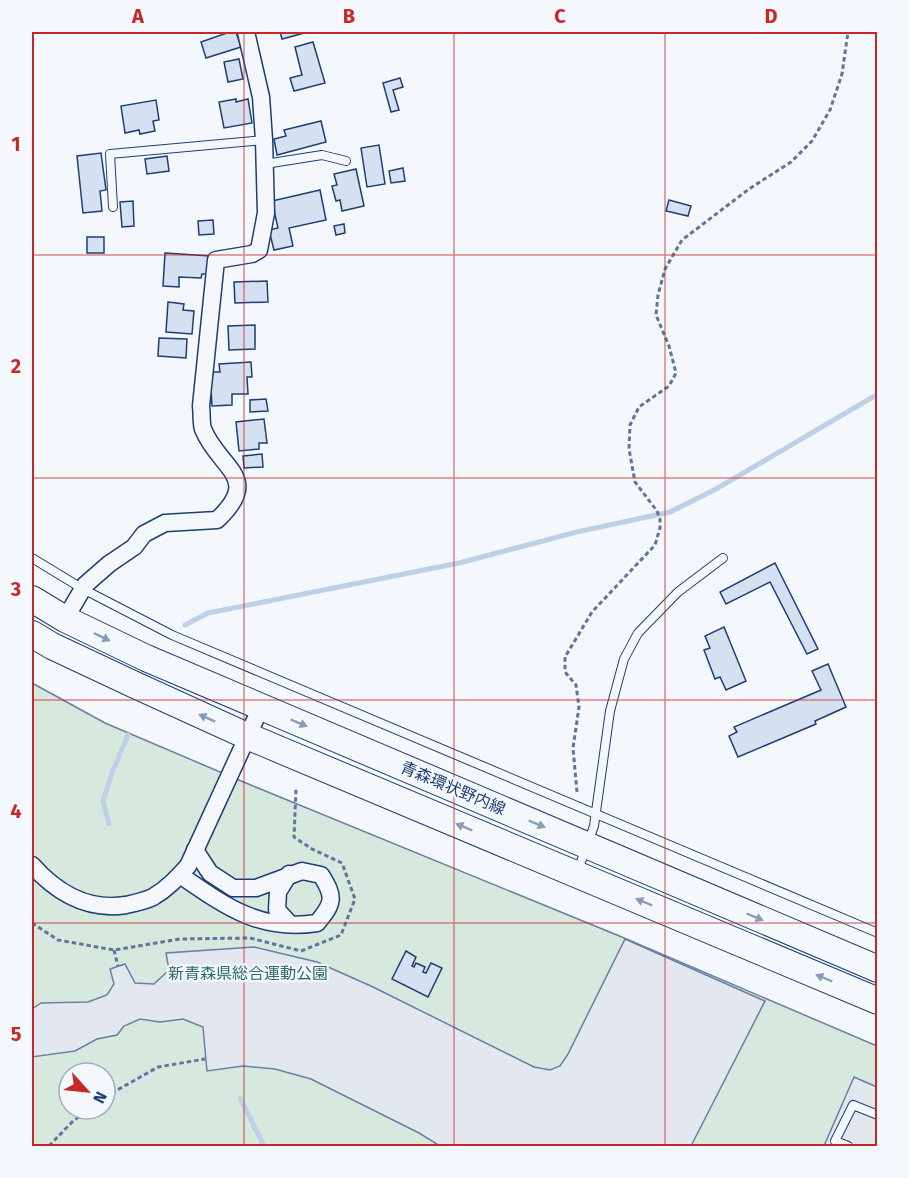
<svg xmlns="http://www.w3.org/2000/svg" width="909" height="1178" viewBox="0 0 909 1178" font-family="'Fira Sans','Noto Sans JP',sans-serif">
	<rect width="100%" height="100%" fill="#f4f7fb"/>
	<path fill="#d7e8df" stroke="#687fa3" stroke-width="1.5" fill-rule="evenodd" d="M32,683L105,723L253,786L617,935L877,1046V1146H32ZM69,1073H105V1109H69Z"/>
	<g fill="#e3e8f0" stroke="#687fa3" stroke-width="1.5">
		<polygon points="625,939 765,1001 691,1146 440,1146 419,1133 311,1079 275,1069 243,1066 207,1071 203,1027 183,1019 160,1022 140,1019 124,1026 117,1035 97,1039 75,1051 32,1057 32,1009 41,1003 88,1002 107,995 114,984 110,969 125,964 135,983 154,984 169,970 166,953 254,947 317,962 373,987 534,1067 550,1070 560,1066 568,1054"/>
		<polygon points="854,1077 877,1087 877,1146 824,1146"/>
	</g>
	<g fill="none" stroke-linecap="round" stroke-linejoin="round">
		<g stroke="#bed0e5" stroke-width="5">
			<polyline points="185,625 208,613 459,563 577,532 670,512 716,489 878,394"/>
			<polyline points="109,824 103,801 113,770 128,735"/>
			<polyline points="240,1098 264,1146"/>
		</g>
	</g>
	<g fill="#d5e0f0" stroke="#1d3f73" stroke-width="1.5">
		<polygon points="227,32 236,32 241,47 206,58 201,42 227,33"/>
		<polygon points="280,32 308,32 282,39"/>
		<polygon points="313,42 325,83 294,91 290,78 302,75 295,47"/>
		<polygon points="239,59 243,79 228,82 224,62"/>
		<polygon points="400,78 403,87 393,90 399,110 391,112 383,83"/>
		<polygon points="236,99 236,102 248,99 252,123 224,128 219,102"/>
		<polygon points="156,100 159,120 153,121 155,131 140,134 139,130 125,133 121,106"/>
		<polygon points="321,121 326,142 277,155 274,139 286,136 284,130"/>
		<polygon points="379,145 385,184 367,187 361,148"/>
		<polygon points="101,153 106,190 100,191 102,211 83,213 77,156"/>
		<polygon points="167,156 169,171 147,174 145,159"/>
		<polygon points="403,168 405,181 391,183 389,171"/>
		<polygon points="356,169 364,206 342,211 340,200 336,201 332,186 337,185 334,174"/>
		<polygon points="320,190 326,220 289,228 293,246 274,250 269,230 278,228 272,201"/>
		<polygon points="669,200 691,206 688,216 666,211"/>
		<polygon points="133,201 134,226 122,227 120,202"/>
		<polygon points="213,220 214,234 199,235 198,221"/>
		<polygon points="344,224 345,233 336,235 334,226"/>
		<rect x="87" y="237" width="17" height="16"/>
		<polygon points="165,253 210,256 208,274 202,274 201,278 179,277 179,287 163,286"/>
		<polygon points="267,281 268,302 235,303 234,282"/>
		<polygon points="168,302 184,304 183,310 194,311 192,334 166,332"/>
		<polygon points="255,325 255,349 229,350 228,326"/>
		<polygon points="159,338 187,339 186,358 158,356"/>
		<polygon points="251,362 252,377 247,377 248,394 232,394 232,405 212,406 210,372 220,372 219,364"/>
		<polygon points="266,399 268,411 250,412 250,400"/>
		<polygon points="264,419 267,443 259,443 259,449 239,451 236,422"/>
		<polygon points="262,454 263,467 244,468 243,456"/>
		<polygon points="775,563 818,649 807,654 770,582 726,604 720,592"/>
		<polygon points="724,627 746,681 726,690 720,677 715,679 704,650 710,648 705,636"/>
		<polygon points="828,664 846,707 815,721 816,724 738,757 729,736 737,732 734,727 821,690 812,671"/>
		<polygon points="406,951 416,957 412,966 414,967 416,963 425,967 423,972 426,973 431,963 442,968 428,997 392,979"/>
	</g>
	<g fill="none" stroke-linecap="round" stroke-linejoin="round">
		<defs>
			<g id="lane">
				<polyline points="265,164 322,155 346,161"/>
				<polyline points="113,207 110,154 264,140"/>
				<polyline points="32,558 83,589 172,635 878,933"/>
				<polyline points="578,870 594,826 610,711 624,659 638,633 678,592 723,558"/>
				<polyline points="848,1146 835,1141 853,1105 878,1115"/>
			</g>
			<g id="street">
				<path d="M65,619L85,585L109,564L134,547L144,534L165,523L217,520C263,477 219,469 203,429C201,423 202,413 201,406L216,260L252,254L259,250L266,213L264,140L261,97L246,32"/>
				<path d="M32,865C57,893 87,911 126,905C135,903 145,901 153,897C167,889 177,878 188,866L261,707"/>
				<polyline points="289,874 278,892 277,910 290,924"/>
				<path d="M180,875C225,906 260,932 317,923C334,903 335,897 321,875L302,871L256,888H233L210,873L195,850"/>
			</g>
			<g id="primary">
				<polyline points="32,599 65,619 146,658 878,969"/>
				<polyline points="32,634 52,646 135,685 247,736 878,1001"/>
			</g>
		</defs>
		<use href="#lane" stroke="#1d3f73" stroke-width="10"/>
		<use href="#street" stroke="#1d3f73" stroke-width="19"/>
		<use href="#primary" stroke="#1d3f73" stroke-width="28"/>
		<g stroke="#5e769c" stroke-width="3" stroke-dasharray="4.5 3" stroke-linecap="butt">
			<polyline points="577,792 573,748 579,707 576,685 565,672 565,657 592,612 655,545 660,528 660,519 657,511 635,482 629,449 630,425 639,407 669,386 676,373 669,346 656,315 658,295 665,269 682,240 749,189 791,162 812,141 830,110 842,74 848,32"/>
			<polyline points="32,923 58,940 114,950 180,939 250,938 301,951 341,935 355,899 342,863 312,849 294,837 296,789"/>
			<polyline points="114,950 118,966"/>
			<polyline points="105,1097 158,1067 205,1059"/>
			<polyline points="49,1146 72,1122 89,1109"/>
		</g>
		<use href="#lane" stroke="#f4f7fb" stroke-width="8"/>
		<use href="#street" stroke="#f4f7fb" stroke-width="16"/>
		<use href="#primary" stroke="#f4f7fb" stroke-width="26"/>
	</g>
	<defs><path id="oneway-solid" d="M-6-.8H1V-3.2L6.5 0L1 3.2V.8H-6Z" transform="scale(1.5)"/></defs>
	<g fill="#889bb7">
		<use href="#oneway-solid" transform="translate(102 637) rotate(26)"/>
		<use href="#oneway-solid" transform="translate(207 718) rotate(-156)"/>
		<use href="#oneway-solid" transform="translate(299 723) rotate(23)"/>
		<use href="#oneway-solid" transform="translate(537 824) rotate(23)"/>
		<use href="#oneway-solid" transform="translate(464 827) rotate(-157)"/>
		<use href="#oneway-solid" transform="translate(644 902) rotate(-157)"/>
		<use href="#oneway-solid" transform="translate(755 917) rotate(23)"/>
		<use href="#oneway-solid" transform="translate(824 978) rotate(-157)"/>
	</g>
	<path fill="none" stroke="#c62828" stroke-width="1.5" stroke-opacity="0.55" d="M244,32V1146M454,32V1146M665,32V1146M32,255H878M32,478H878M32,700H878M32,923H878"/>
	<g text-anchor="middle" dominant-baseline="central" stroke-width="4.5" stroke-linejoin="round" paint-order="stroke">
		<g font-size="16" fill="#1d3f73" stroke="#f4f7fb">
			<text transform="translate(453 788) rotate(23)">青森環状野内線</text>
		</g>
		<g font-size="16" fill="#2c6c60" stroke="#f4f7fb">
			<text x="248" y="973">新青森県総合運動公園</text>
		</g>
	</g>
	<rect width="909" height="1178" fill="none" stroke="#f4f7fb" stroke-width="66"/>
	<g transform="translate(87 1091) rotate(117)"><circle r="28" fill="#f4f7fb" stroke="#9eadc5" stroke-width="1.5"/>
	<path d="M0-4.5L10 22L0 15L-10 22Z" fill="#c62828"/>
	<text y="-9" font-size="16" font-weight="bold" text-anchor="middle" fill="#1d3f73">N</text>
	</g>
	<rect x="33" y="33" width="843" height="1112" fill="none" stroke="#c62828" stroke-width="2"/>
	<g font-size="20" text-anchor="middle" font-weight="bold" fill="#c62828">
		<text x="138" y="23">A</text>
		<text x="349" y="23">B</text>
		<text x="560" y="23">C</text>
		<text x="771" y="23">D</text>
		<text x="16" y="151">1</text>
		<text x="16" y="373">2</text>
		<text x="16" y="596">3</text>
		<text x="16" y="818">4</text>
		<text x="16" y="1041">5</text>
	</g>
</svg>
